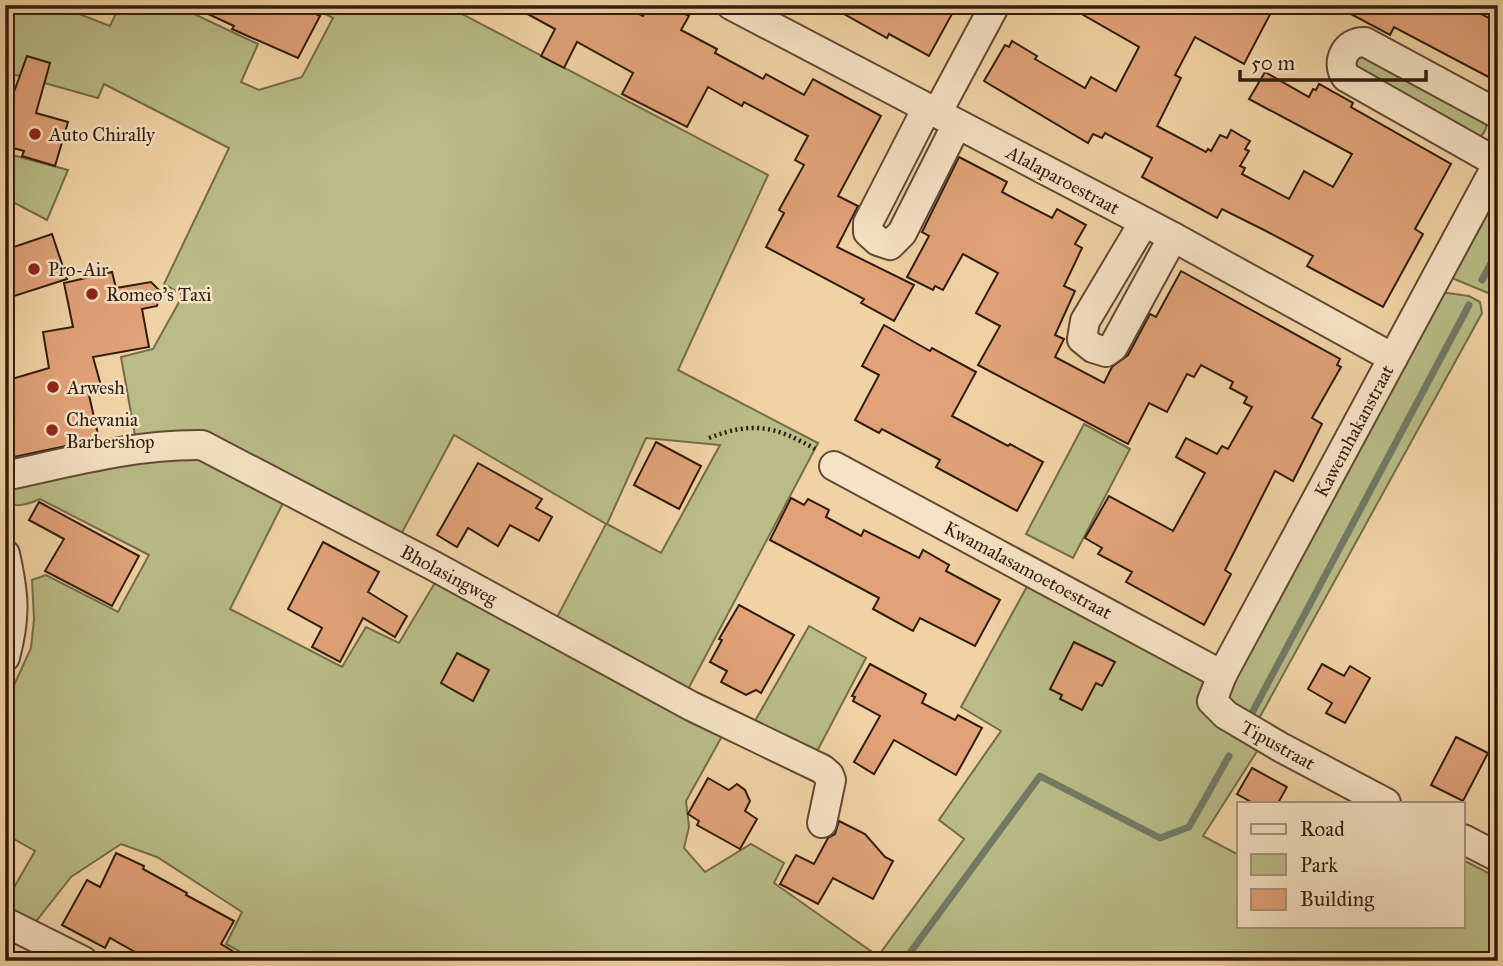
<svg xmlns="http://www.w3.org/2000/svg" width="1503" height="966" viewBox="0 0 1503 966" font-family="'IM FELL Great Primer',serif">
	<rect width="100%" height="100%" fill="#f1d2a4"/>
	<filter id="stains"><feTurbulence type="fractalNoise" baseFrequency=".00286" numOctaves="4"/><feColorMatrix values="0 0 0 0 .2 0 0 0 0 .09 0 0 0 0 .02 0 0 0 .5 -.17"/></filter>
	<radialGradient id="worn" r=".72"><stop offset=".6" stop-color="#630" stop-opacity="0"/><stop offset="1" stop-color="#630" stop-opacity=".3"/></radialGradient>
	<g fill="#b9bc86" stroke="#756c4a" stroke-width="2" fill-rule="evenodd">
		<path d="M5,5H56L110,26L120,5H175L258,44L241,82L259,90L302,77L333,18L308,5H445L768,175L678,370L818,443L685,695L554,623L606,524L454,435L397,542L232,451L136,441L121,357L153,349L183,295L164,284L229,148L104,84L98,98L5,72ZM646,438L720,445L661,553L607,524Z"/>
		<path d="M1351,48L1487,119C1487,128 1485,134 1477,139L1349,71Z"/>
		<polygon points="5,153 68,170 47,220 5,198"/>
		<polygon points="1498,185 1498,275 1488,293 1447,276"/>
		<polygon points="1440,292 1469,296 1480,302 1482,313 1256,724 1226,703 1227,682"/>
		<polygon points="1084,424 1130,449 1073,558 1026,534"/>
		<path d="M193,452L286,497L230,609L342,667L366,627L399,643L439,576L725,731L686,801L689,827L684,848L705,872L751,844L784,863L774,883L878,956L964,839L939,820L1001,731L961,707L1030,581L1196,667L1261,745L1203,836L1239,855V926H1463V860L1498,878V961H257L226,944L242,912L157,857L121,844L71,877L30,929L5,915V903L35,851L5,834V705L31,648L34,619L32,580L46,575L118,612L149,555L40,499C22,507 3,512 7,483Z"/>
		<polygon points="809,626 866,658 813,759 751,728"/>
	</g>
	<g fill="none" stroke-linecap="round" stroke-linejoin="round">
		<g stroke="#717a66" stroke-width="7">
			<polyline points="1482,280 1498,250"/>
			<polyline points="1252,713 1469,305"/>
			<polyline points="904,961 1040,776 1160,838 1189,827 1229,756"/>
		</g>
	</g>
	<g fill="#e1a277" stroke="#311d0f" stroke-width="2">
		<polygon points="189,5 298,5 320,16 298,58 232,29 234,26"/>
		<polygon points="511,5 623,5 643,16 648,5 669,5 689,16 681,30 717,49 715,53 763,79 766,74 804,95 813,79 881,116 838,196 858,206 837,247 914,285 894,321 861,303 864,299 766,247 784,213 779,210 804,165 795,160 808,136 744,102 742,106 708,87 687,127 622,94 633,73 577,42 564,68 541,56 555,29"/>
		<polygon points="828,5 936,5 952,14 929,56 889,34 887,38"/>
		<polygon points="1066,5 1275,5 1244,64 1195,37 1175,75 1181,78 1157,126 1206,152 1208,149 1211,151 1220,135 1227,138 1231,130 1250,141 1245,149 1249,151 1240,166 1245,168 1242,174 1289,199 1304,171 1333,187 1352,154 1249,99 1265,72 1309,97 1313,89 1316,90 1319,84 1353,103 1351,107 1451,164 1415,229 1423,234 1383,307 1307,266 1313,256 1264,230 1222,209 1217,218 1142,177 1152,158 1105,133 1102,138 1093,134 1088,143 984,81 1005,45 1009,47 1012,41 1037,56 1035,59 1085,88 1091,77 1116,91 1139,47"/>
		<polygon points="1334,5 1465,5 1498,23 1498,82 1394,27 1390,35"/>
		<polygon points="27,56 50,63 36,113 68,122 55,166 22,156 24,151 5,146 5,98 11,100"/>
		<polygon points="959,157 1007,182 1002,192 1052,218 1057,209 1086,225 1075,244 1082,248 1064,286 1075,291 1055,335 1064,339 1055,357 1104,383 1112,367 1128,355 1150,314 1156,317 1181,271 1340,359 1337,365 1341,367 1312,418 1322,424 1293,481 1275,471 1225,570 1231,574 1204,625 1126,582 1132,572 1098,554 1102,548 1085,538 1109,496 1173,531 1205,473 1176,457 1186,438 1217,454 1222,446 1228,449 1252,407 1244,403 1247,397 1230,388 1233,382 1201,365 1194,377 1187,374 1167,412 1149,403 1128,444 978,365 1000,326 976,313 998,273 963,254 943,290 935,286 933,290 907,277 929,236 922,232"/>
		<polygon points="52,234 67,279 5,299 5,250"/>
		<polygon points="112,272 116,288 151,282 160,291 157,306 142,309 149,347 93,357 103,393 89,395 99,439 14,457 5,421 5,381 49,368 43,332 73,327 64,283"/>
		<polygon points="884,325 930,351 932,348 976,372 952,416 1008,446 1010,444 1043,462 1017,511 936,467 940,460 882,429 879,433 855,420 879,375 862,366"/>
		<polygon points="656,442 701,466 679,509 634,485"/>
		<polygon points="478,463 542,499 536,508 552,517 539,541 510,525 498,546 468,528 457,547 437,535"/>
		<polygon points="791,498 804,505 808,499 829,510 826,517 861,536 864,530 919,558 923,550 949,565 946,571 1000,600 975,646 920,618 913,631 873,609 879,598 770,540"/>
		<polygon points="39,502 139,556 112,606 45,571 64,539 29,520"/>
		<polygon points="323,542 379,572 368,592 407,616 395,637 363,618 340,662 312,647 322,628 288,609"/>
		<polygon points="739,605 794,635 761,693 756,690 746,695 721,682 727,671 710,662 722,640 719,639"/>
		<polygon points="1074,642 1115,662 1102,686 1096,683 1082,710 1060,699 1062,695 1050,689"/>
		<polygon points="457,653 489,670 473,701 441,683"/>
		<polygon points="870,664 926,694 922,703 955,720 958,715 982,728 956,775 894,740 874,774 854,762 880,716 853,701 855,697 852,696"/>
		<polygon points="1322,664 1344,676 1350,666 1370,678 1345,723 1326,713 1332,703 1308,689"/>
		<polygon points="1456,737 1488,753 1463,801 1431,785"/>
		<polygon points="1252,768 1287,787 1278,803 1253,803 1237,794"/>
		<polygon points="708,778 729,790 737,784 745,790 750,801 745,811 757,819 740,849 697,825 699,821 688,814"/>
		<polygon points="839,821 865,834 885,857 893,861 873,899 833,878 818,904 780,884 796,855 814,864 828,838 835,834"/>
		<polygon points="116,853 144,866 143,869 187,893 186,895 234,921 221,944 249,961 151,961 110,938 105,948 62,925 87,880 100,887"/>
	</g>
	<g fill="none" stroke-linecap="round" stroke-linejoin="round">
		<defs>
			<g id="minor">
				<polyline points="731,5 1173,237 1393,358"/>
				<polyline points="927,108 868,223 868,232 878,241 890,245 902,233 957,124"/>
				<polyline points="937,113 995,5"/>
				<path d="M1498,163L1346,77C1335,62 1346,41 1365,42L1498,114"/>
				<polyline points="1144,222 1085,321 1082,339 1093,348 1106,352 1113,347 1173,237"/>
				<polyline points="834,466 1222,675"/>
				<path d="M5,476C70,462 135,444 202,445L432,565L691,706L822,769L829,775L831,780L822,823"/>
				<path d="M5,554C14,594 16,616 5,657"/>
				<polyline points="1386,803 1282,748 1226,715 1212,701 1222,675 1498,163"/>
				<polyline points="1463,839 1498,857"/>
				<polyline points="5,922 83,961"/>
			</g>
		</defs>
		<use href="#minor" stroke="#614a34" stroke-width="32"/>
		<path stroke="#311d0f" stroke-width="4.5" stroke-dasharray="2 3.5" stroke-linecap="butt" d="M709,438C752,421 776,426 815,449"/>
		<use href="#minor" stroke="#f6e2c4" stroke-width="28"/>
	</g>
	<g fill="#8f2418" stroke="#f6e2c4" stroke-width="2.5">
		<circle cx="35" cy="134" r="7"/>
		<circle cx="34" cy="269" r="7"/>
		<circle cx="92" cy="294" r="7"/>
		<circle cx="53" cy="387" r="7"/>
		<circle cx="52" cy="430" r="7"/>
	</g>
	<g text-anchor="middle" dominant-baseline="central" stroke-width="5" stroke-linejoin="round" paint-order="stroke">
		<g font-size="19" fill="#311d0f" stroke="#f6e2c4" text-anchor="start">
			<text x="49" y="134">Auto Chirally</text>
			<text x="48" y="269">Pro-Air</text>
			<text x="106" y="294">Romeo's Taxi</text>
			<text x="67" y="387">Arwesh</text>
			<text x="66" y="419">Chevania<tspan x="66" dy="22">Barbershop</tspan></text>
		</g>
		<g font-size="19" fill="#311d0f" stroke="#f6e2c4">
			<text transform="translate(1063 180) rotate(28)">Alalaparoestraat</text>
			<text transform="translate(1354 431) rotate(-62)">Kawemhakanstraat</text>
			<text transform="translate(1028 570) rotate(28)">Kwamalasamoetoestraat</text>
			<text transform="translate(449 575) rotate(28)">Bholasingweg</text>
			<text transform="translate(1278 745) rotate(29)">Tipustraat</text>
		</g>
	</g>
	<rect width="1503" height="966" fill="none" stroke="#f1d2a4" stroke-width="28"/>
	<rect x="7" y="7" width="1489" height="952" fill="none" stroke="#311d0f" stroke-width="3.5"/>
	<rect x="14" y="14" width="1475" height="938" fill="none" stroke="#311d0f" stroke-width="2"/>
	<rect x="1237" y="802" width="228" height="126" fill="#f6e2c4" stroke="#a7937c" stroke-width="2"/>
	<rect x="1251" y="824" width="35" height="10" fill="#f6e2c4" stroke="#a7937c" stroke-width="2"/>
	<text x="1300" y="836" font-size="21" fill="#311d0f">Road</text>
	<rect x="1251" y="854" width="35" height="21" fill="#b9bc86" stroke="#a7937c" stroke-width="2"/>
	<text x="1300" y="872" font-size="21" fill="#311d0f">Park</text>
	<rect x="1251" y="889" width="35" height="21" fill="#e1a277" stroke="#a7937c" stroke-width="2"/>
	<text x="1300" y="906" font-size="21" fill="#311d0f">Building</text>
	<path d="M1240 70v10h186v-10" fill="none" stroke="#311d0f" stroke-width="3.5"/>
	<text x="1251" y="70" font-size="21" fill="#311d0f" stroke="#f6e2c4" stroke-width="5" paint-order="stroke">50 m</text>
	<rect width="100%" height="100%" filter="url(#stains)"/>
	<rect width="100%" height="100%" fill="url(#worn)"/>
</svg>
